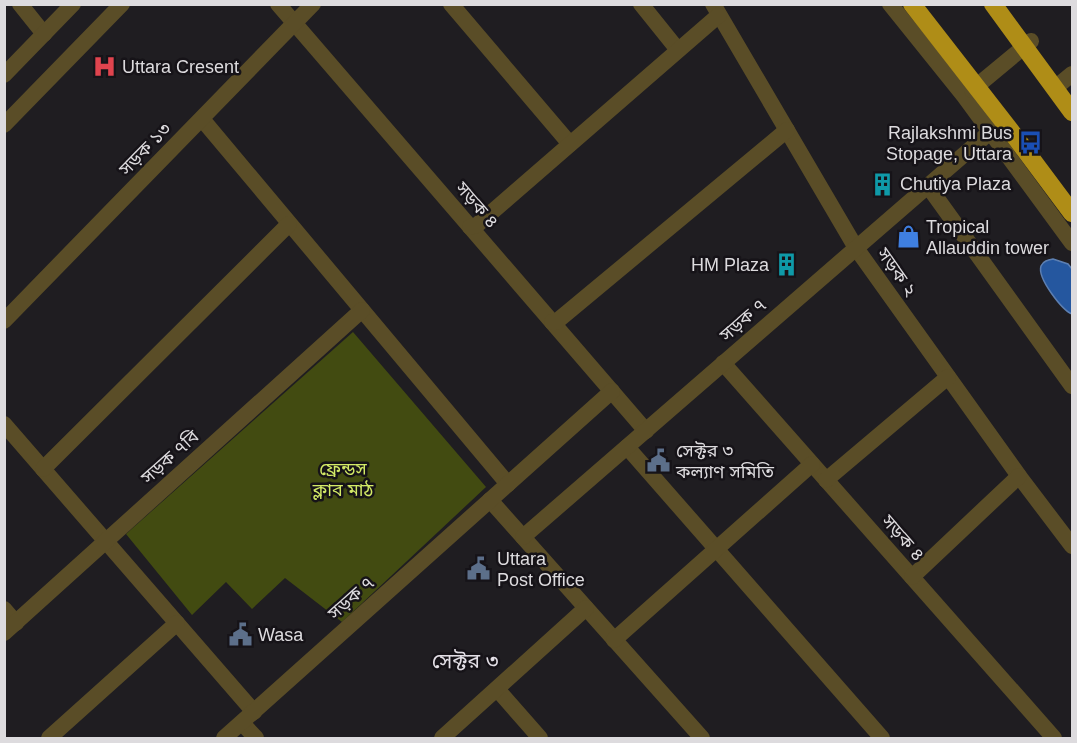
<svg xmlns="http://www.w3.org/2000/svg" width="1077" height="743" viewBox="0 0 1077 743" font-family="Arial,'Noto Sans Bengali',sans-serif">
	<rect width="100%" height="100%" fill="#1f1d21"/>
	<polygon fill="#424b11" points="353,332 486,487 342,622 285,578 252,609 226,582 192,615 126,534"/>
	<path fill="#25579f" stroke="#5c7fb2" stroke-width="1.5" d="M1053,259L1068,264L1072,269V314C1062,310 1037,278 1041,266C1043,261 1048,260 1053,259Z"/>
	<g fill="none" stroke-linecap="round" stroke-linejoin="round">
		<g stroke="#5a4d27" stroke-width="16">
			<polyline points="20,4 44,34"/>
			<polyline points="278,4 646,431"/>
			<polyline points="451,4 570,144"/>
			<polyline points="641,4 678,50"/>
			<polyline points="713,4 856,248 1019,476 1072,546"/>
			<polyline points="890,4 964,96 1072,243"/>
			<polyline points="4,75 73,4"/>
			<polyline points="1055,88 1072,74"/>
			<polyline points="972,90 1031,41"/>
			<polyline points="202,119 508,484"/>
			<polyline points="4,125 122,4"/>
			<polyline points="928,186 1072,386"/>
			<polyline points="470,227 477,225 719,15"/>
			<polyline points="4,321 313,4"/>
			<polyline points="552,322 556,322 787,130"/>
			<polyline points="723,363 1054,738"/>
			<polyline points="4,424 254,712"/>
			<polyline points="627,447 882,738"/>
			<polyline points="43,469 289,224"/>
			<polyline points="826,480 948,377"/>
			<polyline points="490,500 702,738"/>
			<polyline points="523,537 990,132"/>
			<polyline points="912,577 1019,476"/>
			<polyline points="4,609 16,623"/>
			<polyline points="4,633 362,310"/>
			<polyline points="614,640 812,464"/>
			<polyline points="497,689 540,738"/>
			<polyline points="242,723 256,738"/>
			<polyline points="49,738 177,623"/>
			<polyline points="224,738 612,391"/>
			<polyline points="442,738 586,608"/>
		</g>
		<g stroke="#af8d17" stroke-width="18">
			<polyline points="912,4 1010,130 1072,213"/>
			<polyline points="993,4 1072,112"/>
		</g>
	</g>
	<defs>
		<symbol id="hospital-bare" viewBox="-9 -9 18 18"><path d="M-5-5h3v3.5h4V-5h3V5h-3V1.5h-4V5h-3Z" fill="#e0444e" stroke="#161318" stroke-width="2.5" paint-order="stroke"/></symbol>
		<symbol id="bus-bare" viewBox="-9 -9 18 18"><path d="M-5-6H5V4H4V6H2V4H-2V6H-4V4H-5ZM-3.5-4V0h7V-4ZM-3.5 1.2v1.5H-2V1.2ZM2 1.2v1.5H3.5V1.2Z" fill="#1a4fb4" stroke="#161318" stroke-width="2.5" paint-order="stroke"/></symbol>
		<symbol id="building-bare" viewBox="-9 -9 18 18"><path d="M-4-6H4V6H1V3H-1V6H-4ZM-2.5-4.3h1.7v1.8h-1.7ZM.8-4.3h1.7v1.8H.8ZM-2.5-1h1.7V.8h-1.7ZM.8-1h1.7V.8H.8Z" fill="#0f9aa8" stroke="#161318" stroke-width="2.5" paint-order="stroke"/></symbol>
		<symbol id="shop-bare" viewBox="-9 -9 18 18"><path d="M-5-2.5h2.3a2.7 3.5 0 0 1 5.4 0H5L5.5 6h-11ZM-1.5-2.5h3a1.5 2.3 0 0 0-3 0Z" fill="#3f7fe0" stroke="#161318" stroke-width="2.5" paint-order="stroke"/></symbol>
		<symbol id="civic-bare" viewBox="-9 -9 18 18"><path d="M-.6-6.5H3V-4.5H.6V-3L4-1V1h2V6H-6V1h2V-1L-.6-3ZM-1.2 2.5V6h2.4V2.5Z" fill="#5c6f8a" stroke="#161318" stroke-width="2.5" paint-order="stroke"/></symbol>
	</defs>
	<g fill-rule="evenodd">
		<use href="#hospital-bare" x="88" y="50" width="33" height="33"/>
		<use href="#bus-bare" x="1014" y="126" width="33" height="33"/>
		<use href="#building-bare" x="866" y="168" width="33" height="33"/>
		<use href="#shop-bare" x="892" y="220" width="33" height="33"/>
		<use href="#building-bare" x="770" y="248" width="33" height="33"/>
		<use href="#civic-bare" x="642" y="444" width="33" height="33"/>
		<use href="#civic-bare" x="462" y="552" width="33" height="33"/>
		<use href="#civic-bare" x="224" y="618" width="33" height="33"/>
	</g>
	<g text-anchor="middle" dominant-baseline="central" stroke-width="5" stroke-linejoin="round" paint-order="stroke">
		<g font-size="18" fill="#dddbde" stroke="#161318" text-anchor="start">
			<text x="122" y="67">Uttara Cresent</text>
			<text x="1012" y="133" text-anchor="end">Rajlakshmi Bus<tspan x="1012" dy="21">Stopage, Uttara</tspan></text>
			<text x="900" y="184">Chutiya Plaza</text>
			<text x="926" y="227">Tropical<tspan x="926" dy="21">Allauddin tower</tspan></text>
			<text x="769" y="265" text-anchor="end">HM Plaza</text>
			<text x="676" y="451">সেক্টর ৩<tspan x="676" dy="21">কল্যাণ সমিতি</tspan></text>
			<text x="497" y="559">Uttara<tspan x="497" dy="21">Post Office</tspan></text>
			<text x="258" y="635">Wasa</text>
		</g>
		<g font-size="18" fill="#dddbde" stroke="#161318">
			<text transform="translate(145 149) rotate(-46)">সড়ক ১৩</text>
			<text transform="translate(477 205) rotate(49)">সড়ক ৪</text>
			<text transform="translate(897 272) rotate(55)">সড়ক ২</text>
			<text transform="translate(743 320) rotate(-41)">সড়ক ৭</text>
			<text transform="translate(170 457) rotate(-42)">সড়ক ৭বি</text>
			<text transform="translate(903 538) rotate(49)">সড়ক ৪</text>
			<text transform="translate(351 598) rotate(-42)">সড়ক ৭</text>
		</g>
		<g font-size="18" fill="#d3ea66" stroke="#161318">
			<text x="343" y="469">ফ্রেন্ডস<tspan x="343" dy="21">ক্লাব মাঠ</tspan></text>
		</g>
		<g font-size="21" fill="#e3dfe6" stroke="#161318">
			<text x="465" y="660">সেক্টর ৩</text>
		</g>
	</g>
	<rect width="1077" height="743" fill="none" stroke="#dddbde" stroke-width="12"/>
</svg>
